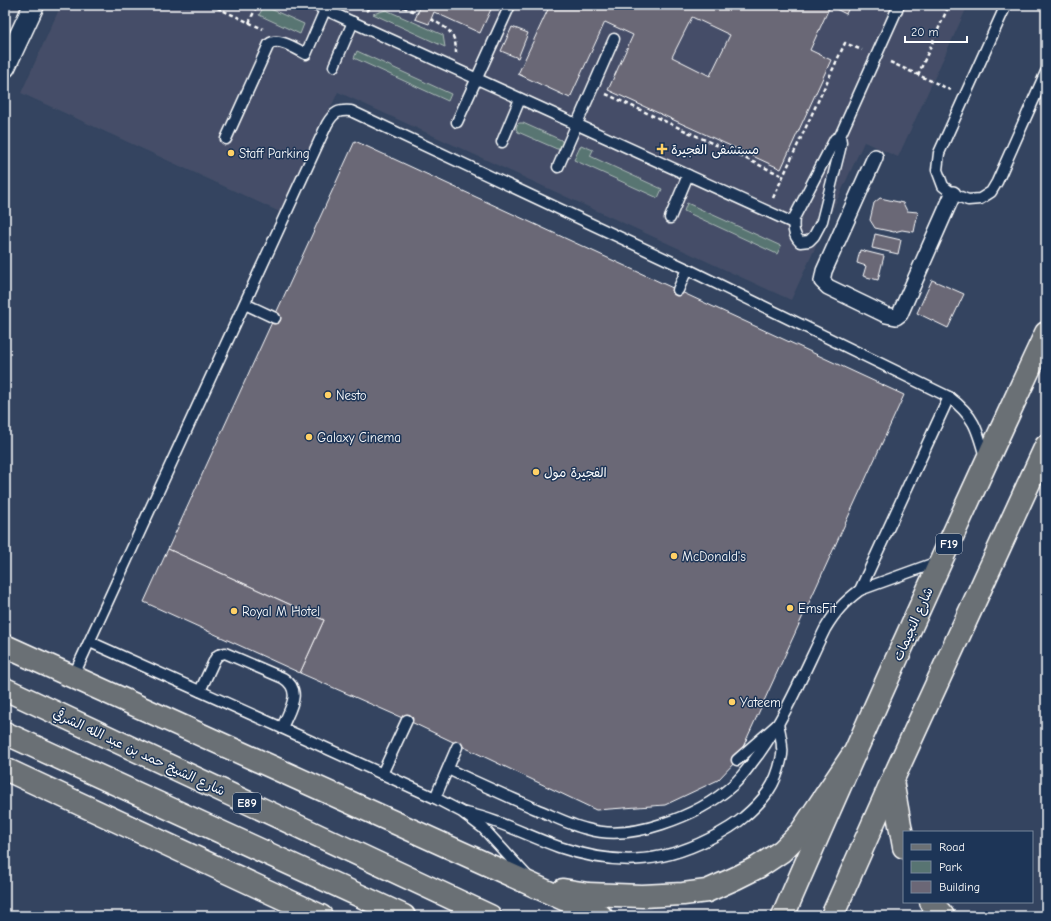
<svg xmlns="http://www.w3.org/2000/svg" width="1051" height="921" viewBox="0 0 1051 921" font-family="'Comic Neue','Playpen Sans Arabic',sans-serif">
	<rect width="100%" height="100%" fill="#344460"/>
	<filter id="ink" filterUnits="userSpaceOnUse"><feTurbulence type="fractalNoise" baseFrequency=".025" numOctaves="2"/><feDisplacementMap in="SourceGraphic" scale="8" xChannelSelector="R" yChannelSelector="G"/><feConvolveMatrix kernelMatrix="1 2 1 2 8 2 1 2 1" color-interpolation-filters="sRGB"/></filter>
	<g filter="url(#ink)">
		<polygon fill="#444e67" points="61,5 968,5 898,157 864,142 791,300 338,92 282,213 21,93"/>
		<g fill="#587472" stroke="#acbab8">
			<polygon points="264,6 304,24 300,34 259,15"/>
			<polygon points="386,10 443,35 445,47 373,14"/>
			<polygon points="357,51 451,94 448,101 354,58"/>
			<polygon points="519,123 523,123 561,140 563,143 560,149 557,149 518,132 516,129 517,125"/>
			<polygon points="581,145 593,150 590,156 662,189 658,198 574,160"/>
			<polygon points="687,203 781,246 777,254 684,211"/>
		</g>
		<g fill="#6b6776" stroke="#fff" fill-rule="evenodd">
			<polygon points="419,5 493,5 480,33 434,12 429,24 415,19 421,6"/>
			<path d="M550,5H850L846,14L830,6L810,50L831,60L781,169L608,90L633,35L605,22L570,98L518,74ZM692,17L730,35L710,76L672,57Z"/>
			<polygon points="512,27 528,33 518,58 501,51"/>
			<polygon points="355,141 904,395 737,760 718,780 665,805 596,810 407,720 300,673 324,620 168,549"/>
			<polygon points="880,198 903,203 907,211 918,212 914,232 902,230 894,232 875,228 870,220 874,203"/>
			<polygon points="875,234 901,240 898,254 872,248"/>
			<polygon points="860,250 884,256 878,280 863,276 866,266 857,263"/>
			<polygon points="932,280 964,294 948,328 917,313"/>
			<polygon points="168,549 324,620 300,673 144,602"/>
		</g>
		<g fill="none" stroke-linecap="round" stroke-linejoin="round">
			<defs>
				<g id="service">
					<polyline points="315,5 793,223"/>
					<polyline points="1006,5 939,153 937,170 943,186 953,194 968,200 980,199 991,192 997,182 1046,72"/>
					<polyline points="334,66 353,22"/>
					<polyline points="457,122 510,5"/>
					<path d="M840,136L841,142L840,149L822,221L814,236L809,241L800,242C793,235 793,227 794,218L835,139L840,136L899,5"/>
					<path d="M226,139L269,44C279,37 296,49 306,54L325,10"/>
					<polyline points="502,142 520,99"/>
					<polyline points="558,167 614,39"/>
					<polyline points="670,218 688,175"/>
					<polyline points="678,290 687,269"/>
					<polyline points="245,304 275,318"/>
					<polyline points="860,590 940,561"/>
					<polyline points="90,642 282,728 435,798 462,812 483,828 527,876"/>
					<path d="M73,677L327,124C334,112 338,110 351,111L687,269L949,397C974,416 977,428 985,457"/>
					<path d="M200,691L215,659L218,655L225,653L283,678C304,691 289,710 282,728"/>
					<path d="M448,769C477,783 507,796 536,809C553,816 570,825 587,829C611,836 638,832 662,824C687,816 713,803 733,785C743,776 750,765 758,755C786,716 804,672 825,629C835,612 844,602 860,590L949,397"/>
					<polyline points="382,774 407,720"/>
					<polyline points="435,798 457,747"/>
					<path d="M466,813C499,820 528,836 559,847C612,865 658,865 709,839C721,833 734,826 744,817C764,800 776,785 781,760C782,756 783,752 782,748C782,740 780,732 778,724L737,760"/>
				</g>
				<polyline id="pedestrian" points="875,157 824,271 822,281 828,287 886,315 896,317 900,314 953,194"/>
				<polyline id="minor" points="5,67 34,5"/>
				<g id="primary">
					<polyline points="892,781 904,847"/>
					<polyline points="931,902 943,916"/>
					<path d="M783,916C868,720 956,526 1046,333"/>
					<polyline points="832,916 892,781 1046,446"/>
				</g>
				<g id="trunk">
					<polyline points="5,646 601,916"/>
					<polyline points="5,689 490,916"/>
					<polyline points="5,733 404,916"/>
					<polyline points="5,769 321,916"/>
					<polyline points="563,890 588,894 642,896 683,894 707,891 736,878 758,867 782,851 801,832 852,756"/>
				</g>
			</defs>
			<use href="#service" stroke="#fff" stroke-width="13"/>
			<use href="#pedestrian" stroke="#fff" stroke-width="18"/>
			<use href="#minor" stroke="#fff" stroke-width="23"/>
			<use href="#primary" stroke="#fff" stroke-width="25"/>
			<use href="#trunk" stroke="#fff" stroke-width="25"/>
			<g stroke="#fff" stroke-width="2.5" stroke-dasharray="4 3" stroke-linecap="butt">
				<polyline points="211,5 263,29"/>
				<polyline points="397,5 418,13"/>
				<polyline points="366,11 373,5"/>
				<path d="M431,19C448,29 456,32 456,53"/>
				<polyline points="249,23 257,5"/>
				<polyline points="890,62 951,90"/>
				<polyline points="918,75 949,5"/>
				<polyline points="606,94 783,176"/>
				<polyline points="773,198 845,43 862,50"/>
			</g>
			<use href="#service" stroke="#1d3557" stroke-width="10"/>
			<use href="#pedestrian" stroke="#1d3557" stroke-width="15"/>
			<use href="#minor" stroke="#1d3557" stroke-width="20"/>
			<use href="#primary" stroke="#6b7074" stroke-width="22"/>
			<use href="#trunk" stroke="#6b7074" stroke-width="22"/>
		</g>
	</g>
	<g fill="#ffd166" stroke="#1d3557" stroke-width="1.5">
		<path d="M660 143h4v4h4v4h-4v4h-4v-4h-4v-4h4z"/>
		<circle cx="231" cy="153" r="4"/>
		<circle cx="328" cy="395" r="4"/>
		<circle cx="309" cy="437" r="4"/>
		<circle cx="536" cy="472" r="4"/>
		<circle cx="674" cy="556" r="4"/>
		<circle cx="790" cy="608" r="4"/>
		<circle cx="234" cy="611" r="4"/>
		<circle cx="732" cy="702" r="4"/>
	</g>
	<g text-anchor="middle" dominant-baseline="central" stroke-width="3" stroke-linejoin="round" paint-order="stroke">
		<g fill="#1d3557" stroke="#bbc2cd" stroke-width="1">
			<rect x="936" y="534" width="26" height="20" rx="3"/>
			<rect x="233" y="793" width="28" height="20" rx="3"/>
		</g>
		<g font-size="12" font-weight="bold" fill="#fff">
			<text x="949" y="544">F19</text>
			<text x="247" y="803">E89</text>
		</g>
		<g font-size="13" fill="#fff" stroke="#1d3557" text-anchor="start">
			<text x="671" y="149">مستشفى الفجيرة</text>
			<text x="239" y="153">Staff Parking</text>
			<text x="336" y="395">Nesto</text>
			<text x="317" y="437">Galaxy Cinema</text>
			<text x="544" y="472">الفجيرة مول</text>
			<text x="682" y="556">McDonald's</text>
			<text x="798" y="608">EmsFit</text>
			<text x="242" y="611">Royal M Hotel</text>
			<text x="740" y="702">Yateem</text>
		</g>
		<g font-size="13" fill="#fff" stroke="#1d3557">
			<text transform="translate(913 624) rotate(-66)">شارع النجيمات</text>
			<text transform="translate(139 752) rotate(25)">شارع الشيخ حمد بن عبد الله الشرقي</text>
		</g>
	</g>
	<rect width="1051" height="921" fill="none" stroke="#1d3557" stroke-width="20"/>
	<rect x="10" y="10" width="1031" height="901" fill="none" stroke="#fff" stroke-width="1.5" filter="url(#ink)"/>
	<rect x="903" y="831" width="130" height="72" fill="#1d3557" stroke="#77869a"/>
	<rect x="911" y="844" width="20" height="6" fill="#6b7074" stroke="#77869a"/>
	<text x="939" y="851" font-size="12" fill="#ffffff">Road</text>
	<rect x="911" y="861" width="20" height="12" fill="#587472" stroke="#77869a"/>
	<text x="939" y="871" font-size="12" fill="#ffffff">Park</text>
	<rect x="911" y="881" width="20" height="12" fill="#6b6776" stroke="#77869a"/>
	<text x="939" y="891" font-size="12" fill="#ffffff">Building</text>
	<path d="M905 36v6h62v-6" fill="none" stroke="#ffffff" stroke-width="2"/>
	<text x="911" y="36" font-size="12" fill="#ffffff" stroke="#1d3557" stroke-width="3" paint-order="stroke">20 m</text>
</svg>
